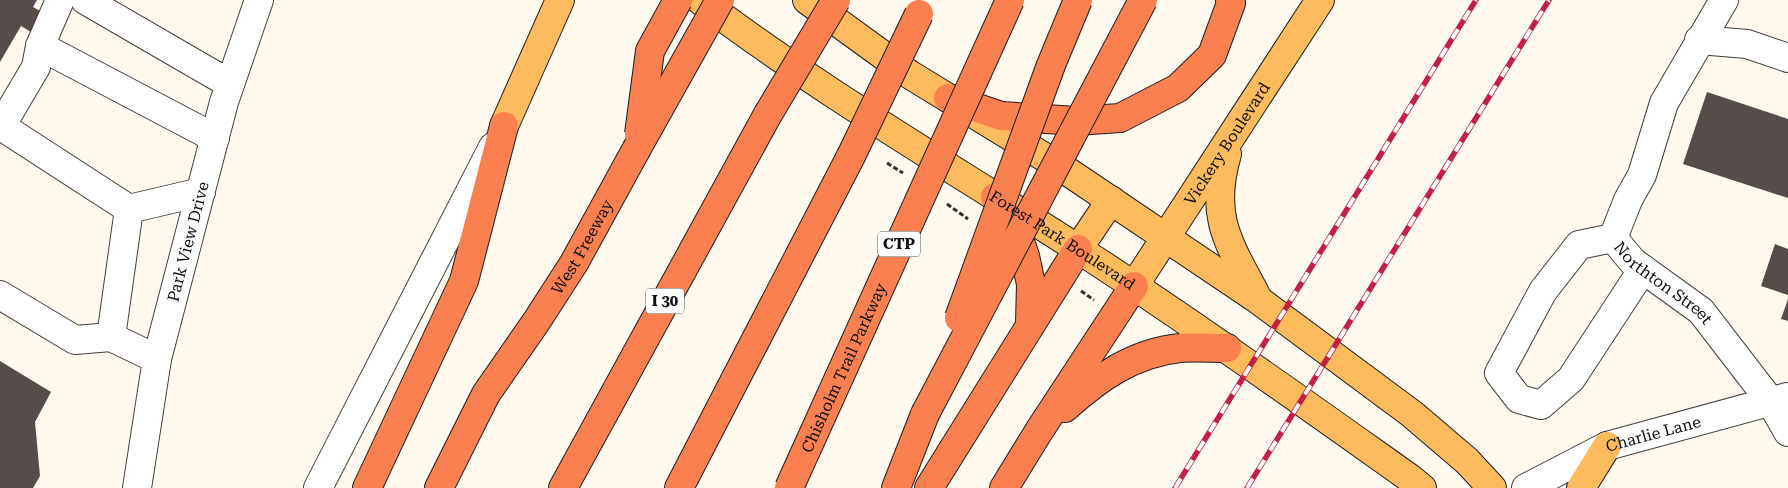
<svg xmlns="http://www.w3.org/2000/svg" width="1788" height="488" viewBox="0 0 1788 488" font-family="'Roboto Serif',serif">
	<rect width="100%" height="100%" fill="#fff9ee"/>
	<g fill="#574c49">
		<polygon points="0,0 37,0 33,7 42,12 31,32 21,26 0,62"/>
		<polygon points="1707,92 1788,119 1788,198 1683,164"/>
		<polygon points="1775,244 1788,249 1788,295 1761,286"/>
		<polygon points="1788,299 1788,321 1781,319"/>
		<polygon points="0,361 51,392 35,422 40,476 33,488 0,488"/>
	</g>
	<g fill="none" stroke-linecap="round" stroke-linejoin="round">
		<defs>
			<g id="minor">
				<polyline points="85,0 230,84"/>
				<path id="s1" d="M1724,0L1664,103L1642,175L1628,200L1613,238L1633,262L1701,311L1771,402L1788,432"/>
				<polyline points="1699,40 1747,44 1788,58"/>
				<polyline points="40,46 215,138"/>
				<polyline points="1,126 129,209"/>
				<polyline points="0,128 36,67 40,46 60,0"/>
				<polyline points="1613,238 1579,245 1543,291 1499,373 1519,399 1541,405 1571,379 1643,269"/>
				<polyline points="0,295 75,340 111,337"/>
				<polyline points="157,359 111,337 129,209 201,192"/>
				<path id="s2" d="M137,488L157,359L224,102L259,0"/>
				<polyline points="318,488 493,147"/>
				<path id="s3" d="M1526,488L1607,446L1787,397"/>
			</g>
			<g id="major">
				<path id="s4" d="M700,0C820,91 951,167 1078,249C1191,322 1301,401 1411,479L1422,488"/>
				<polyline points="807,0 909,74 1067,171 1257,299 1412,414 1467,461 1492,488"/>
				<polyline points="504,126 560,0"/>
				<path d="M1227,154C1209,216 1228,242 1256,295"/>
				<polyline points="1078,249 1111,200"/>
				<path id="s5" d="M1134,286L1320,0"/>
				<polyline points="1581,488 1607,446"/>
			</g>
			<g id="highway">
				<polyline points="948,98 1001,116 1076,121 1120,118 1178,88 1212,55 1231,3 1230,0"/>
				<polyline points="995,197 1016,230 1025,256 1031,284 1030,323"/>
				<path d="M1065,408C1098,378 1133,353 1180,348C1195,347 1211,348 1227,348"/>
				<polyline points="367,488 464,281 504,126"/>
				<path id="s6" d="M439,488L486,394L536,322L574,263L636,150"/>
				<polyline points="563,488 768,114"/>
				<polyline points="679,488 851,156"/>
				<polyline points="896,488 925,414"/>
				<polyline points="929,488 1078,249"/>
				<polyline points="1004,488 1039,431 1134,286"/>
			</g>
		</defs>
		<use href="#minor" stroke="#404040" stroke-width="30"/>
		<use href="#major" stroke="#1e1e1e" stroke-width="30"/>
		<use href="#highway" stroke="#1e1e1e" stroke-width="30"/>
		<g stroke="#2f2f2f" stroke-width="3" stroke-dasharray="5 2.5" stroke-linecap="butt">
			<polyline points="887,163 903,173"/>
			<polyline points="947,204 968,219"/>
			<polyline points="1081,291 1094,300"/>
		</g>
		<use href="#minor" stroke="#fff" stroke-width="28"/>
		<use href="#major" stroke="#febb5e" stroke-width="28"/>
		<use href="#highway" stroke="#fb8050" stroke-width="28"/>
		<defs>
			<g id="rail">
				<polyline points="1175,488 1476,0"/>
				<polyline points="1247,488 1549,0"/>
			</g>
		</defs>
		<use href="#rail" stroke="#c41f44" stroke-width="5.5"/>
		<use href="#rail" stroke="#fff" stroke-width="4" stroke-dasharray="11" stroke-linecap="butt"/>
		<defs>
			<g id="highway-bridge">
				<polyline points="768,114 836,0"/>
				<polyline points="639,134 650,51 678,0"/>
				<polyline points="636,150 720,0"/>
				<polyline points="851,156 919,14"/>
				<polyline points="959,318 1051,65 1078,0"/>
				<polyline points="925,414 1143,0"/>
				<path id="s7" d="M789,488L1010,0"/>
			</g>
		</defs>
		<use href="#highway-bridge" stroke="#1e1e1e" stroke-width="30" stroke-linecap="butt"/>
		<use href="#highway-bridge" stroke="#fb8050" stroke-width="28"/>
	</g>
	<g text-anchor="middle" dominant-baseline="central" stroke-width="5" stroke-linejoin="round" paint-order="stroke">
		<g fill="#fff" stroke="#565656" stroke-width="1">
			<rect x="878" y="231.5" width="42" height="25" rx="4"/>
			<rect x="646" y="288.5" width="38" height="25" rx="4"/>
		</g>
		<g font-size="15" font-weight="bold" fill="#0d0d0d">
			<text x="899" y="244">CTP</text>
			<text x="665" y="301">I 30</text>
		</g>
		<g font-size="16" fill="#0d0d0d" stroke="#fff">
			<text stroke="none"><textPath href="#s5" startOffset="170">Vickery Boulevard</textPath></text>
			<text stroke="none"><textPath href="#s4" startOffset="435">Forest Park Boulevard</textPath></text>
			<text stroke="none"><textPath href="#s2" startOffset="252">Park View Drive</textPath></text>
			<text stroke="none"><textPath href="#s6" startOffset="281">West Freeway</textPath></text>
			<text stroke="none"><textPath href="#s1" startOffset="332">Northton Street</textPath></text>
			<text stroke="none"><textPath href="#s7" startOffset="132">Chisholm Trail Parkway</textPath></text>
			<text stroke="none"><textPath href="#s3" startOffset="139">Charlie Lane</textPath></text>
		</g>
	</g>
</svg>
